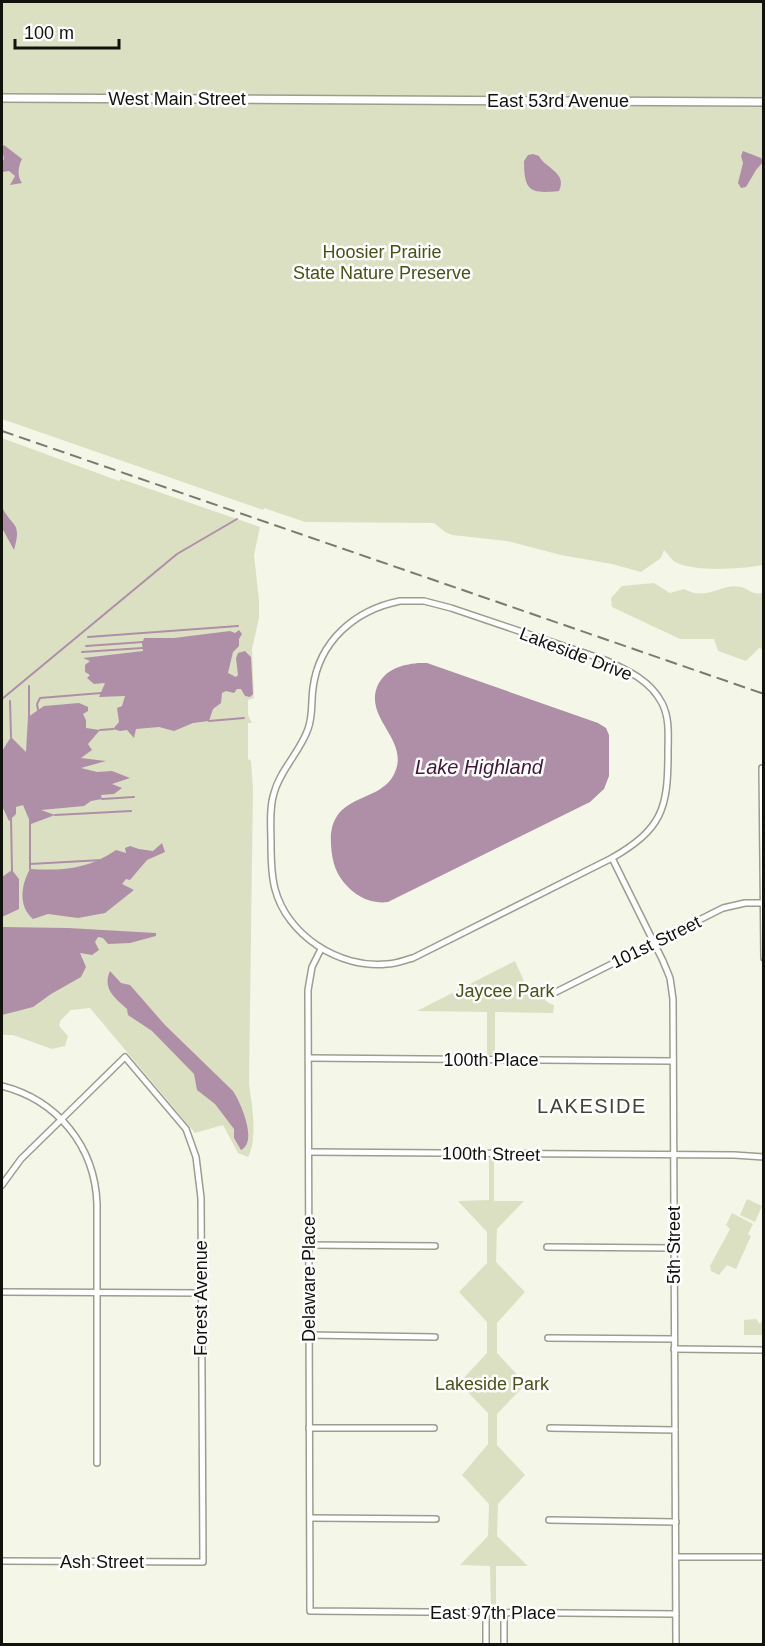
<svg xmlns="http://www.w3.org/2000/svg" width="765" height="1646" viewBox="0 0 765 1646" font-family="Helvetica,sans-serif">
	<rect width="100%" height="100%" fill="#f4f7e7"/>
	<g fill="#dbe0c3">
		<path d="M2,2H763V565C741,569 698,572 677,563C672,561 668,554 664,550L661,558L641,572L612,564L561,555L507,541L452,535L445,532L434,523L305,522L264,508L263,510L2,419Z"/>
		<path d="M2,438L119,481L121,479L260,527L254,555L259,600V618L252,649L254,698L248,700V715L252,723H248V759L251,761L253,788L249,1084C252,1104 258,1139 248,1157L238,1153L223,1125L195,1133L90,1008L71,1010L61,1020L59,1026L68,1036L65,1046L52,1049L13,1035H2Z"/>
		<path d="M654,583L670,593L684,589C707,602 722,582 741,587C751,590 751,595 763,593V649L759,648L746,661L718,651L714,639H680L612,607L611,598L622,586Z"/>
		<path d="M515,961L529,992H542C543,1000 547,1003 554,1005L553,1013L495,1012V1055H487V1012L417,1011Z"/>
		<polygon points="489,1158 494,1158 494,1201 524,1201 497,1229 496,1262 525,1292 497,1323 497,1353 526,1384 497,1414 497,1445 525,1475 498,1504 497,1536 528,1566 496,1566 496,1608 491,1608 490,1566 460,1565 488,1536 489,1504 462,1475 488,1444 488,1413 459,1383 487,1353 487,1322 459,1292 487,1263 487,1232 458,1201 489,1200"/>
		<polygon points="747,1199 762,1206 755,1222 740,1215"/>
		<polygon points="732,1213 753,1224 748,1234 751,1236 736,1269 727,1265 719,1275 711,1271 710,1266 730,1229 726,1225"/>
		<polygon points="756,1319 760,1324 763,1319 763,1335 744,1335 744,1320"/>
	</g>
	<g fill="#af8fa7">
		<path d="M4,145L22,159C18,167 17,176 22,183L10,185L15,176L9,171L2,172V161L4,159L2,148Z"/>
		<polygon points="743,151 761,158 763,162 756,170 746,187 741,188 738,183 743,163 741,156"/>
		<path d="M533,154L539,156C545,168 568,173 559,191C530,194 524,191 524,161L528,155Z"/>
		<path d="M2,507C13,529 22,521 14,550L2,528Z"/>
		<polygon points="239,630 242,634 239,639 239,646 233,652 228,673 236,677 238,675 236,658 238,653 245,651 251,657 253,694 250,697 245,696 241,689 237,689 234,693 226,691 222,693 221,703 213,709 209,721 193,723 174,731 159,727 136,729 134,738 127,730 120,731 113,729 119,722 117,708 122,706 125,696 99,697 105,683 94,684 87,678 90,675 85,672 85,665 90,661 83,658 143,651 142,644 144,638 174,638 230,631 235,633"/>
		<path d="M418,663H427L598,723L606,728L609,735V776L604,789L590,802L388,902C372,904 359,898 348,887C336,875 332,862 331,845C328,790 381,806 395,772C409,740 365,719 377,687C385,669 401,665 418,663Z"/>
		<polygon points="79,703 88,707 88,711 83,714 86,720 86,728 100,730 88,744 92,750 81,758 106,761 81,768 97,772 112,771 130,778 112,784 122,788 114,794 101,795 102,799 91,801 84,806 41,810 55,815 31,824 23,805 16,807 16,814 9,821 2,806 2,751 11,737 26,752 28,717 44,706"/>
		<path d="M162,843L165,852L147,860L130,880L126,879L122,884L134,890L105,913L78,918L48,914L33,919C18,906 21,885 30,869C62,871 89,869 116,850L126,853L125,848L130,846L139,849L153,851Z"/>
		<polygon points="12,870 19,879 19,909 2,917 2,877"/>
		<polygon points="2,927 68,928 156,933 156,936 130,943 108,944 103,938 98,937 95,942 99,950 92,955 80,953 86,967 81,977 51,994 33,1007 2,1015"/>
		<path d="M110,971L121,983L130,985L165,1025L233,1091C241,1103 258,1142 241,1150L234,1138V1129L215,1104L197,1090L194,1074L152,1031L128,1015L127,1009C115,998 102,989 110,971Z"/>
	</g>
	<g fill="none" stroke-linecap="round" stroke-linejoin="round">
		<g stroke="#af8fa7" stroke-width="2">
			<polyline points="88,637 238,626"/>
			<polyline points="86,646 143,642"/>
			<polyline points="82,652 143,648"/>
			<polyline points="29,686 29,717"/>
			<polyline points="2,699 177,554 237,519"/>
			<polyline points="10,701 11,737"/>
			<polyline points="38,710 37,704 40,698 101,693"/>
			<polyline points="209,721 244,718"/>
			<polyline points="100,730 113,729"/>
			<polyline points="102,799 134,797"/>
			<polyline points="55,815 131,811"/>
			<polyline points="11,819 12,870"/>
			<polyline points="30,820 30,869"/>
			<polyline points="30,864 102,860"/>
		</g>
		<defs>
			<g id="minor">
				<path d="M400,601H424L451,608L605,660C627,670 650,680 662,703C670,719 668,736 668,753C668,809 662,829 612,858L413,958C405,960 396,964 387,964C339,969 287,935 275,889C271,874 271,858 271,843C271,827 269,809 274,793C280,770 300,752 308,729C313,716 311,702 313,688C319,641 355,610 400,601Z"/>
				<polyline points="762,768 764,958"/>
				<polyline points="612,858 663,961 670,978 673,999 676,1644"/>
				<polyline points="321,949 312,967 308,990 310,1611 676,1614"/>
				<polyline points="552,994 723,908 745,903 763,903"/>
				<polyline points="309,1058 673,1061"/>
				<path d="M2,1086C57,1100 95,1146 97,1204V1463"/>
				<polyline points="309,1152 734,1155 764,1157"/>
				<polyline points="2,1185 21,1159 125,1057 186,1129 196,1157 201,1198 203,1562 2,1561"/>
				<polyline points="309,1245 435,1246"/>
				<polyline points="547,1247 674,1248"/>
				<polyline points="2,1292 202,1293"/>
				<polyline points="309,1335 435,1337"/>
				<polyline points="548,1338 674,1339"/>
				<polyline points="674,1349 764,1350"/>
				<polyline points="309,1428 434,1428"/>
				<polyline points="550,1428 675,1430"/>
				<polyline points="311,1518 436,1519"/>
				<polyline points="549,1520 676,1522"/>
				<polyline points="676,1557 764,1557"/>
				<polyline points="504,1612 504,1644"/>
				<polyline points="486,1613 486,1644"/>
			</g>
			<polyline id="tertiary" points="2,98 764,102"/>
		</defs>
		<use href="#minor" stroke="#9b9e8e" stroke-width="8"/>
		<use href="#tertiary" stroke="#9b9e8e" stroke-width="10"/>
		<use href="#minor" stroke="#fff" stroke-width="5"/>
		<use href="#tertiary" stroke="#fff" stroke-width="7"/>
		<polyline stroke="#797b70" stroke-width="2" stroke-dasharray="12 6" stroke-linecap="butt" points="2,431 764,694"/>
	</g>
	<g text-anchor="middle" dominant-baseline="central" stroke-width="5" stroke-linejoin="round" paint-order="stroke">
		<g font-size="18" fill="#11120c" stroke="#fff">
			<text x="177" y="99">West Main Street</text>
			<text x="558" y="101">East 53rd Avenue</text>
			<text transform="translate(576 654) rotate(21)">Lakeside Drive</text>
			<text transform="translate(656 942) rotate(-26)">101st Street</text>
			<text x="491" y="1060">100th Place</text>
			<text transform="translate(491 1154) rotate(1)">100th Street</text>
			<text transform="translate(674 1245) rotate(-90)">5th Street</text>
			<text transform="translate(309 1279) rotate(-90)">Delaware Place</text>
			<text transform="translate(201 1298) rotate(-90)">Forest Avenue</text>
			<text x="102" y="1562">Ash Street</text>
			<text x="493" y="1613">East 97th Place</text>
		</g>
		<g font-size="18" fill="#4b5016" stroke="#fff">
			<text x="382" y="252">Hoosier Prairie<tspan x="382" dy="21">State Nature Preserve</tspan></text>
			<text x="505" y="991">Jaycee Park</text>
			<text x="492" y="1384">Lakeside Park</text>
		</g>
		<g font-size="20" font-style="italic" fill="#411839" stroke="#fff">
			<text x="479" y="767">Lake Highland</text>
		</g>
		<g font-size="20" letter-spacing="1.5" fill="#424437" stroke="#fff">
			<text x="592" y="1106">LAKESIDE</text>
		</g>
	</g>
	<rect width="765" height="1646" fill="none" stroke="#11120c" stroke-width="6"/>
	<path d="M15 39v9h104v-9" fill="none" stroke="#11120c" stroke-width="3"/>
	<text x="24" y="39" font-size="18" fill="#11120c" stroke="#ffffff" stroke-width="4.5" paint-order="stroke">100 m</text>
</svg>
